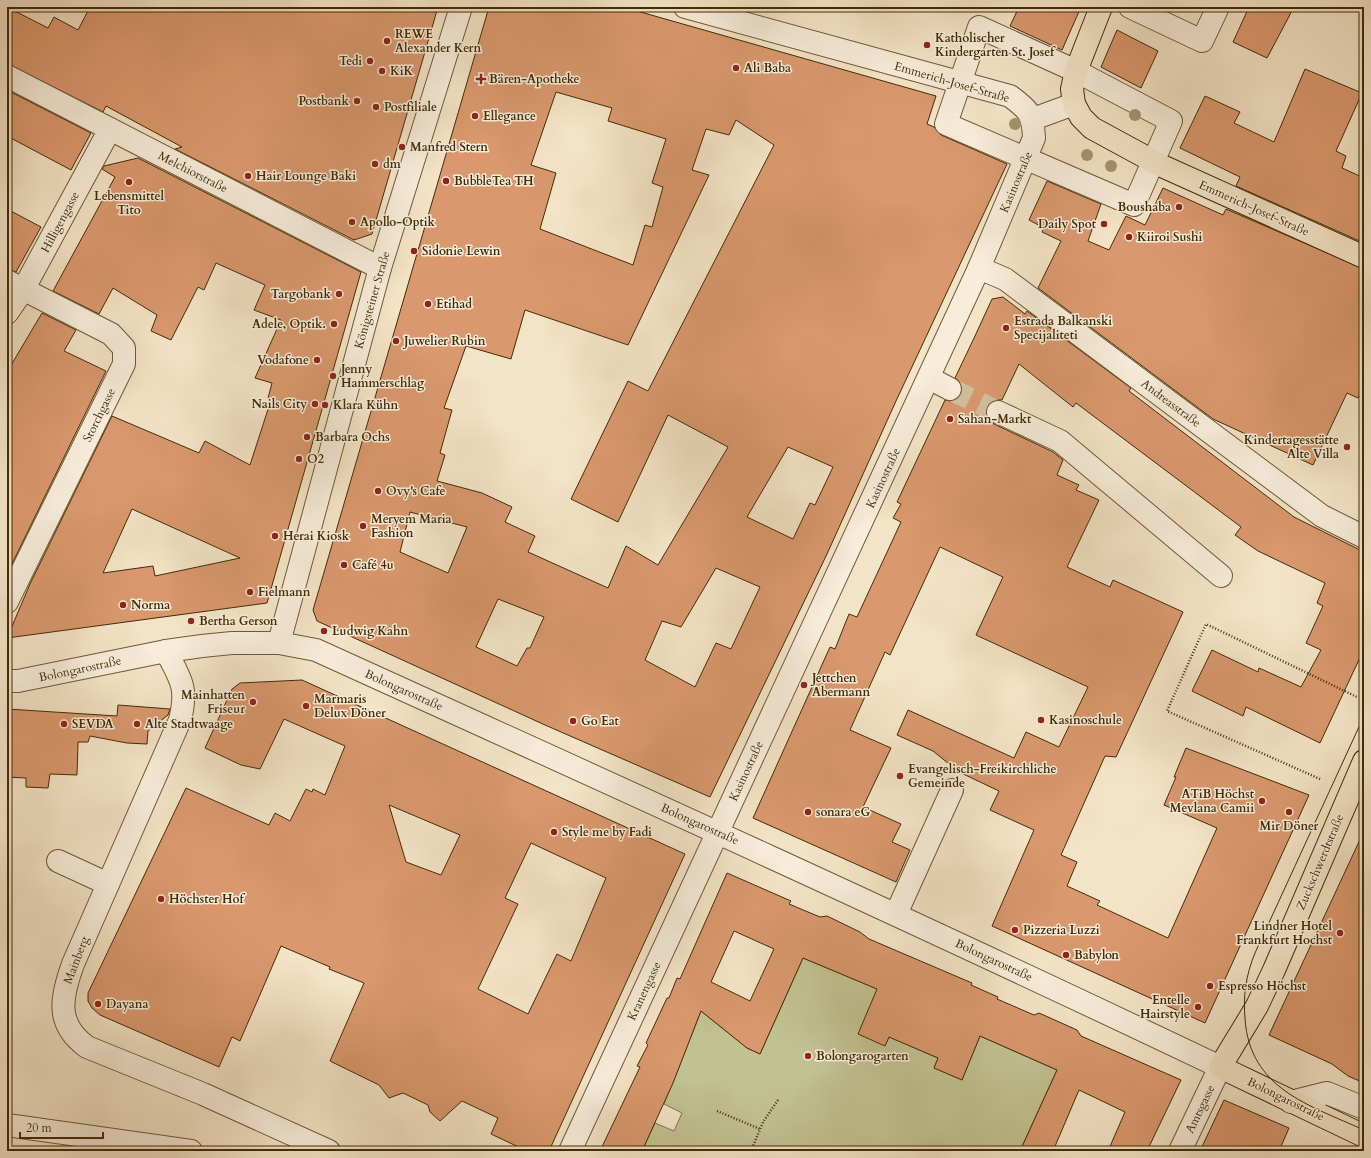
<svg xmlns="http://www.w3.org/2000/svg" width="1371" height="1158" viewBox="0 0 1371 1158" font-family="Cardo,serif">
	<rect width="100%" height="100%" fill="#f4e4c7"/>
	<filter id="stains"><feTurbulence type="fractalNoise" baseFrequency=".005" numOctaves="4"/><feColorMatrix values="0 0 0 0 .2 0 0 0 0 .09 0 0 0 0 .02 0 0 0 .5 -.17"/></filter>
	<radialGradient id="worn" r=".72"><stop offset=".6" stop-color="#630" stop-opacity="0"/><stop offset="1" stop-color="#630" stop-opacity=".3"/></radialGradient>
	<polygon fill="#c2c291" stroke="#82764c" points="803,958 877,989 885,1045 889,1037 938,1058 934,1068 962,1080 980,1036 1057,1070 1020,1151 642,1151 655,1123 674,1131 682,1113 664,1104 701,1011 747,1048 760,1054"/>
	<polygon fill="#9cbfb3" stroke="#78846e" points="850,1146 861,1151 833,1151 840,1147"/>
	<g fill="#d9986d" stroke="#422b06" fill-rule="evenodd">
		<polygon points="7,7 48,28 54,17 78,30 90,7 438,7 372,234 354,240 175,149 182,147 106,106 103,112 7,64"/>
		<path d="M489,7H623L936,96L927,124L934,127L941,135L1007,164L896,401L827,554L710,797L545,725L317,621L313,610ZM556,92L612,108L608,121L666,139L652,183L663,187L652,227L645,225L633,265L540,229L556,173L531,165ZM736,120L774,145L648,391L628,381L571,499L618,522L668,415L728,447L658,565L626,546L608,588L528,552L535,536L505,522L512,507L482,493L437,481L445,455L440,453L452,410L444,408L466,346L511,359L525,310L628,345L709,175L692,170L706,129L729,135ZM788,447L833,467L815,505L810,503L793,539L747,517ZM410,512L467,527L448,573L400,552ZM716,568L760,587L731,649L716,643L695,687L645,660L662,621L681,627ZM498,599L544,617L530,648H527L517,666L476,647Z"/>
		<polygon points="1019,7 1081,7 1062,50 1010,26"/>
		<polygon points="1249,7 1294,7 1267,58 1233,42"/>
		<polygon points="1117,30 1158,51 1141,88 1101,67"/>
		<polygon points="1305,69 1362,93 1336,151 1346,156 1342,168 1364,178 1364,243 1236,186 1240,177 1180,148 1205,96 1240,112 1234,123 1274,142"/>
		<polygon points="7,90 91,133 71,170 7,136"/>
		<path d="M138,158L361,272L267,603L7,638L30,584L112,416L199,453L205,441L250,465L271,400L268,398L272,383L255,378L281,320L254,310L265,285L216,263L204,290L198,287L171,340L151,331L157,315L113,288L99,314L53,291L115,177L102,169L104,166ZM132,509L240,558L155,576L153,566L103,573Z"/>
		<polygon points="1047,181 1101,204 1088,241 1109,250 1126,216 1145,225 1163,188 1223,215 1226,209 1364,269 1364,385 1358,398 1347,393 1313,465 1213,419 1038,288 1061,241 1042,232 1044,228 1029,220"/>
		<polygon points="7,209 41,227 16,272 7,269"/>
		<polygon points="1003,297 1025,314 1027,311 1131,388 1129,391 1294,517 1364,552 1364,649 1320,743 1246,707 1243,716 1192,691 1212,650 1258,672 1259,668 1301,687 1321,650 1306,643 1323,606 1317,603 1325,583 1258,551 1235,535 1241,527 1076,403 1073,407 1019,364 1002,400 997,400 991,402 987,407 986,413 988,419 992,423 1053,452 1063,460 1057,475 1079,485 1076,490 1099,500 1067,567 1110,587 1113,580 1183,612 1116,757 1105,756 1061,855 1077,862 1067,886 1100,901 1097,905 1168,938 1217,828 1164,805 1176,777 1174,777 1186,748 1309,795 1205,1023 992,926 1034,830 990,810 999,791 959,772 933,751 897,735 908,710 1014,758 1026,732 1059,747 1088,687 976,635 1003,577 940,547 890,655 885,652 850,730 891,748 863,807 901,824 892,842 910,850 896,882 753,818 830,647 835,649 849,614 857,617 901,522 893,518 901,504 897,502 945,400 951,401 956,400 961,394 962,388 961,383 955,378 975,336 992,299"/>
		<polygon points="42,313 76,330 64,351 106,371 10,568 7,567 7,372"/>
		<path d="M302,680L685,854L549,1151H527L491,1134L498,1118L462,1101L440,1121L430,1112L428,1105L403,1093L389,1098L379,1085L330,1061L364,983L329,969L330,967L281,946L240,1041L232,1037L219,1067L100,1015L92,1008L88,1001V993L186,788L269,825L275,813L290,821L306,789L312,792L313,789L325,795L345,746L284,719L260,769L241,765L205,748L232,689L240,683ZM389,805L460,835L441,875L406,862ZM531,843L606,878L571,961L557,954L528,1014L478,989L518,904L505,898Z"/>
		<polygon points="118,705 170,709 168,715 148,731 147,744 127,743 90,736 88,742 78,742 77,775 50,774 48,788 26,787 26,778 7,777 7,709 117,716"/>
		<polygon points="1364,831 1364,1083 1348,1076 1332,1064 1269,1035"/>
		<path d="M727,873L791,901L789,904L820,917L827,916L860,932L869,939L972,983L971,985L998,997L997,999L1034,1015L1039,1013L1077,1030L1081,1036L1181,1080L1147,1151H1108L1125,1112L1079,1090L1053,1151H1020L1057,1070L980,1036L962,1080L934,1068L938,1058L889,1037L885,1046L858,1034L877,989L803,958L760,1054L747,1048L701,1011L673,1083L642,1151H600L640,1067L637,1066L648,1045L646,1043L667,998H669L677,978L680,979ZM734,931L774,949L750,1001L711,982Z"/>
		<polygon points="1224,1100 1289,1128 1279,1151 1200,1151"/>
	</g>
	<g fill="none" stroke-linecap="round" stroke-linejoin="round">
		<polyline stroke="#d0bfa0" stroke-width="22" stroke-dasharray="22 11" stroke-linecap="butt" points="950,389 998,412"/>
		<defs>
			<g id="minor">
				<polyline points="1130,7 1202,41 1218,7"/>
				<polygon points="979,27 1076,71 1171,121 1134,205 946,124"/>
				<polyline points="7,76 380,268"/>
				<polyline points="1033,119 1074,104"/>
				<polyline points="979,268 1005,279 1322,516 1364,537"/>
				<polyline points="7,281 111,334 124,348 124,364 7,602"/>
				<polyline points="7,313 23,290 110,129"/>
				<polyline points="929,378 950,389"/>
				<polyline points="998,412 1060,441 1221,576"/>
				<polyline points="279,643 380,268 461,7"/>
				<path d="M166,651C181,680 188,687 180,720L73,964C61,997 55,1024 87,1047L203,1094L329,1151"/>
				<path d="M7,681H18L166,651L202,646L232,643H279L316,650C618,787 920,924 1220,1067L1180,1151"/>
				<polyline points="58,861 108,884"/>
				<polyline points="896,914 952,790"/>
				<polyline points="1291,1102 1327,1093 1364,1108"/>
				<polyline points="7,1125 191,1151"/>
				<path d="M570,1151L979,268L1034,138C1033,114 1029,110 1010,96L685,7"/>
			</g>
			<g id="major">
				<polyline points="1101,7 1076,71 1072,89 1074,104 1081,117 1092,128 1162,166 1364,257"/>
				<polyline points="1364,761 1274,970 1257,1006 1220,1067 1364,1136"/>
			</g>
		</defs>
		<use href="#minor" stroke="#6e5936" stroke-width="24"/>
		<use href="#major" stroke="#422b06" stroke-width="24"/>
		<g stroke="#422b06" stroke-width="2.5" stroke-dasharray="1 2" stroke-linecap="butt">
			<polyline points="1320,779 1167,711 1206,624 1357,697"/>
			<polyline points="717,1111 760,1129"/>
			<polyline points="751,1151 763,1122 778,1100"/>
		</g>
		<use href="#minor" stroke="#f8eddb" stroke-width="22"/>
		<use href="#major" stroke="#f4e4c7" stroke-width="22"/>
		<path stroke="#422b06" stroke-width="1" d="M1364,716L1255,953C1246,975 1243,995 1245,1019C1250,1089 1309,1105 1364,1130"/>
	</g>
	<g fill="#a49370">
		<circle cx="1135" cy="115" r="6"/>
		<circle cx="1015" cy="124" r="6"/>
		<circle cx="1087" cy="155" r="6"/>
		<circle cx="1111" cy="166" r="6"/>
	</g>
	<g fill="#8f2418" stroke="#f8eddb" stroke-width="1.5">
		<circle cx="387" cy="41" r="4"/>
		<circle cx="927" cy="45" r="4"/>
		<circle cx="370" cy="61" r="4"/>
		<circle cx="736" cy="68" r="4"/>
		<circle cx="382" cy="71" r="4"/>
		<path d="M479 73h4v4h4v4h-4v4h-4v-4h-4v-4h4z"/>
		<circle cx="357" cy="101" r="4"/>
		<circle cx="376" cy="107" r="4"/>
		<circle cx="475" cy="116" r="4"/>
		<circle cx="402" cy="147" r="4"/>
		<circle cx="375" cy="164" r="4"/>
		<circle cx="248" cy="176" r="4"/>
		<circle cx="446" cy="181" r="4"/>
		<circle cx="129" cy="182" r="4"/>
		<circle cx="1179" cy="207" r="4"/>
		<circle cx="352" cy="222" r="4"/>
		<circle cx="1104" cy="224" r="4"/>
		<circle cx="1129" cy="237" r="4"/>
		<circle cx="414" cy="251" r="4"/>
		<circle cx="339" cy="294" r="4"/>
		<circle cx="428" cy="304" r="4"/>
		<circle cx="334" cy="324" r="4"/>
		<circle cx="1006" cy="328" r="4"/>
		<circle cx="396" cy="341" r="4"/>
		<circle cx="317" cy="360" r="4"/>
		<circle cx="333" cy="376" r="4"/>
		<circle cx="315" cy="404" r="4"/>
		<circle cx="325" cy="405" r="4"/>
		<circle cx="950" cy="419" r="4"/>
		<circle cx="307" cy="437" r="4"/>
		<circle cx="1347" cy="447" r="4"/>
		<circle cx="299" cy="459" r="4"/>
		<circle cx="378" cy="491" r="4"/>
		<circle cx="363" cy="526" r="4"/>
		<circle cx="275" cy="536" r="4"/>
		<circle cx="344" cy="565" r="4"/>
		<circle cx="250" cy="592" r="4"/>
		<circle cx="123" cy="605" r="4"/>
		<circle cx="191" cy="621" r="4"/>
		<circle cx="324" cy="631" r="4"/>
		<circle cx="804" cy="685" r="4"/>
		<circle cx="253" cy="702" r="4"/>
		<circle cx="306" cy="706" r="4"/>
		<circle cx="1041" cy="720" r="4"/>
		<circle cx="573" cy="721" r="4"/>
		<circle cx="64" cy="724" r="4"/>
		<circle cx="137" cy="724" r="4"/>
		<circle cx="900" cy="776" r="4"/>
		<circle cx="1262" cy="801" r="4"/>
		<circle cx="808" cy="812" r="4"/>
		<circle cx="1289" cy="812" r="4"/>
		<circle cx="554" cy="832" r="4"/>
		<circle cx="161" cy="899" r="4"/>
		<circle cx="1015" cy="930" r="4"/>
		<circle cx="1340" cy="933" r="4"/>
		<circle cx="1066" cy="955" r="4"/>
		<circle cx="1210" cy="986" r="4"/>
		<circle cx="98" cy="1004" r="4"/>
		<circle cx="1198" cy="1007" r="4"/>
		<circle cx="808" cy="1056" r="4"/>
	</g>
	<g text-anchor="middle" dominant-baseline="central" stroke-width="3" stroke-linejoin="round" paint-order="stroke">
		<g font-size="12" font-weight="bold" fill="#422b06" stroke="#f8eddb" text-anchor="start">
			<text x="395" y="34">REWE<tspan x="395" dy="14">Alexander Kern</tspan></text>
			<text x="935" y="38">Katholischer<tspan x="935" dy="14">Kindergarten St. Josef</tspan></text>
			<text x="362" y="61" text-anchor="end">Tedi</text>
			<text x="744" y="68">Ali Baba</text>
			<text x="390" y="71">KiK</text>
			<text x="489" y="79">Bären-Apotheke</text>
			<text x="349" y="101" text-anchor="end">Postbank</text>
			<text x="384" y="107">Postfiliale</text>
			<text x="483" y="116">Ellegance</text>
			<text x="410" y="147">Manfred Stern</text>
			<text x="383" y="164">dm</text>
			<text x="256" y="176">Hair Lounge Baki</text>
			<text x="454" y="181">BubbleTea TH</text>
			<text x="129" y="196" text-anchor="middle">Lebensmittel<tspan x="129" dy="14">Tito</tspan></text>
			<text x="1171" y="207" text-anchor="end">Boushaba</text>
			<text x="360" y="222">Apollo-Optik</text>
			<text x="1096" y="224" text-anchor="end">Daily Spot</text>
			<text x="1137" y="237">Kiiroi Sushi</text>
			<text x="422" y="251">Sidonie Lewin</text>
			<text x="331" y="294" text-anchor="end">Targobank</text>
			<text x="436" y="304">Etihad</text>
			<text x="1014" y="321">Estrada Balkanski<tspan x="1014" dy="14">Specijaliteti</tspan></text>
			<text x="326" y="324" text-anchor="end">Adele, Optik.</text>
			<text x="404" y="341">Juwelier Rubin</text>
			<text x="309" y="360" text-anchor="end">Vodafone</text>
			<text x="341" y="369">Jenny<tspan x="341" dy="14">Hammerschlag</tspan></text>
			<text x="307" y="404" text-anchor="end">Nails City</text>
			<text x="333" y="405">Klara Kühn</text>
			<text x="958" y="419">Sahan-Markt</text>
			<text x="315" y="437">Barbara Ochs</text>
			<text x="1339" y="440" text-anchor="end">Kindertagesstätte<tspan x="1339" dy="14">Alte Villa</tspan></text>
			<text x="307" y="459">O2</text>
			<text x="386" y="491">Ovy's Cafe</text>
			<text x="371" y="519">Meryem Maria<tspan x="371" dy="14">Fashion</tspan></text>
			<text x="283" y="536">Herai Kiosk</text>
			<text x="352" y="565">Café 4u</text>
			<text x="258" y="592">Fielmann</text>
			<text x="131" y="605">Norma</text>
			<text x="199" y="621">Bertha Gerson</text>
			<text x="332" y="631">Ludwig Kahn</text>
			<text x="812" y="678">Jettchen<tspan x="812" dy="14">Abermann</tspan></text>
			<text x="245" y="695" text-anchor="end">Mainhatten<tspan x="245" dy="14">Friseur</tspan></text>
			<text x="314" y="699">Marmaris<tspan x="314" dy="14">Delux Döner</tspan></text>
			<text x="1049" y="720">Kasinoschule</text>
			<text x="581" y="721">Go Eat</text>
			<text x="72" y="724">SEVDA</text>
			<text x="145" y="724">Alte Stadtwaage</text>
			<text x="908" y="769">Evangelisch-Freikirchliche<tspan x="908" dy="14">Gemeinde</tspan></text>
			<text x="1254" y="794" text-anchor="end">ATiB Höchst<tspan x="1254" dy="14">Mevlana Camii</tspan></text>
			<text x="816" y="812">sonara eG</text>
			<text x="1289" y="826" text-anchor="middle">Mir Döner</text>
			<text x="562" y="832">Style me by Fadi</text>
			<text x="169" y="899">Höchster Hof</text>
			<text x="1332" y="926" text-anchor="end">Lindner Hotel<tspan x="1332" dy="14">Frankfurt Hochst</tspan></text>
			<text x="1023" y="930">Pizzeria Luzzi</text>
			<text x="1074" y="955">Babylon</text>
			<text x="1218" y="986">Espresso Höchst</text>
			<text x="1190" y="1000" text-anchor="end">Entelle<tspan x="1190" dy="14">Hairstyle</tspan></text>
			<text x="106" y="1004">Dayana</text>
			<text x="816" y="1056">Bolongarogarten</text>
		</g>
		<g font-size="12" fill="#422b06" stroke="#f8eddb">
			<text transform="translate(952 82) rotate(16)">Emmerich-Josef-Straße</text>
			<text transform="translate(193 172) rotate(27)">Melchiorstraße</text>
			<text transform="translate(1016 182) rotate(-67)">Kasinostraße</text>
			<text transform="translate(1254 208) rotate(24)">Emmerich-Josef-Straße</text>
			<text transform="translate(60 222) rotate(-62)">Hilligengasse</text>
			<text transform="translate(372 300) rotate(-74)">Königsteiner Straße</text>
			<text transform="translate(1171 403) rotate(37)">Andreasstraße</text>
			<text transform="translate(99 415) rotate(-64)">Storchgasse</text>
			<text transform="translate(883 478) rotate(-65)">Kasinostraße</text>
			<text transform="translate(80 669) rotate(-12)">Bolongarostraße</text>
			<text transform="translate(404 690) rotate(24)">Bolongarostraße</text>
			<text transform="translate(746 771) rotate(-65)">Kasinostraße</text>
			<text transform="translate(700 824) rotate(24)">Bolongarostraße</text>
			<text transform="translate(1320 862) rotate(-67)">Zuckschwerdtstraße</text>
			<text transform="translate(76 960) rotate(-69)">Mainberg</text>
			<text transform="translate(994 960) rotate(25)">Bolongarostraße</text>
			<text transform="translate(644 991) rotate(-65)">Kranengasse</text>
			<text transform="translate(1286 1099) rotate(26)">Bolongarostraße</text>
			<text transform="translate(1200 1109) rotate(-64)">Amtsgasse</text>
		</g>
	</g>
	<rect width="1371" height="1158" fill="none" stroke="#f4e4c7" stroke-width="24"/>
	<rect x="8" y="8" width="1355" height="1142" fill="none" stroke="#422b06" stroke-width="2"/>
	<rect x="12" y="12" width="1347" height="1134" fill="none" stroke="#422b06"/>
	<path d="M20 1132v6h83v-6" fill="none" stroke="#422b06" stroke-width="2"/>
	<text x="26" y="1132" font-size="12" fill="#422b06" stroke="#f8eddb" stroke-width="3" paint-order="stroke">20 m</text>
	<rect width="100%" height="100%" filter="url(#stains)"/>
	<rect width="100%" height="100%" fill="url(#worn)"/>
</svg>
